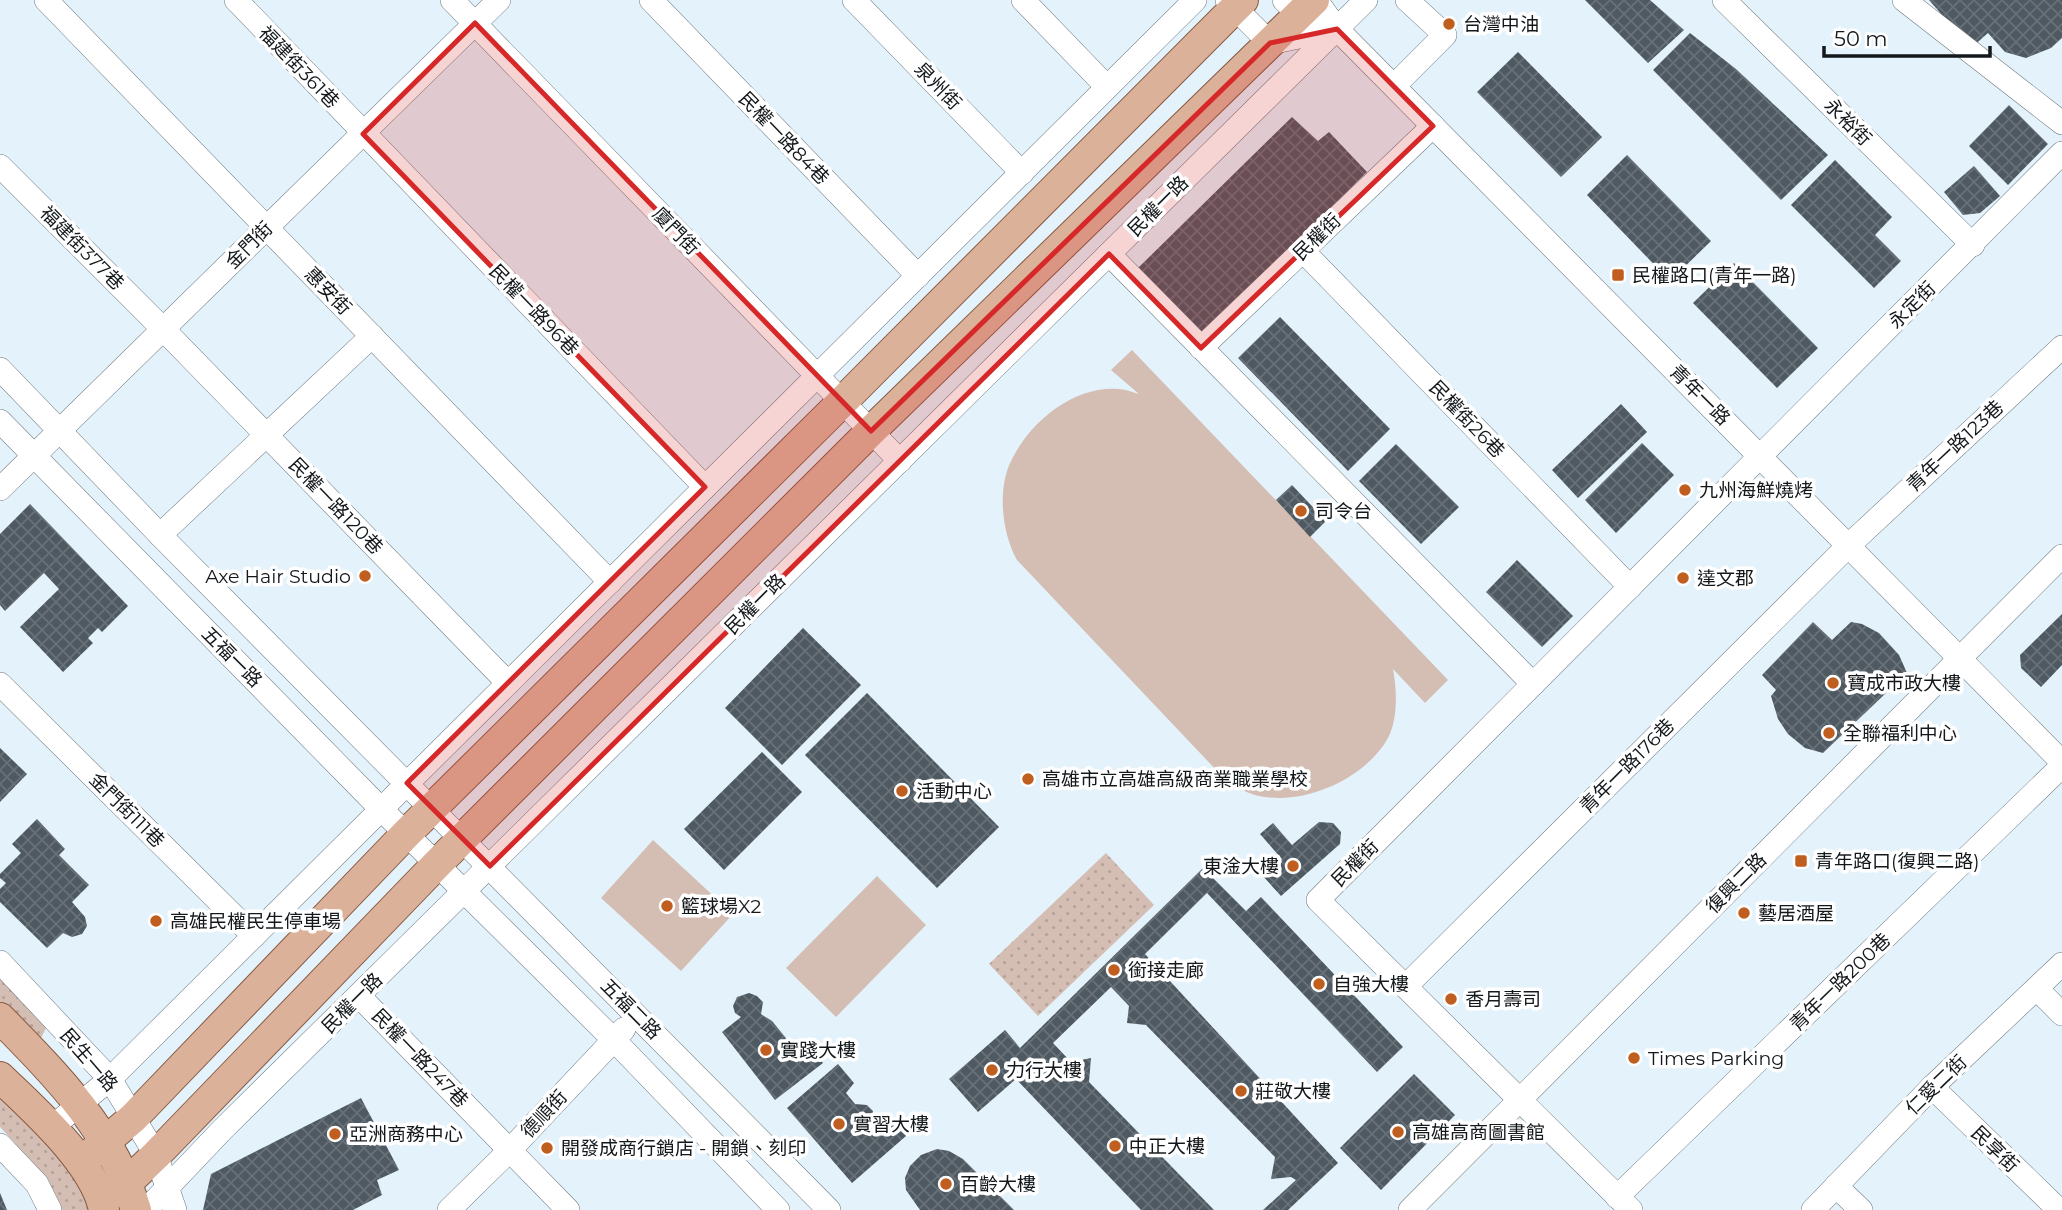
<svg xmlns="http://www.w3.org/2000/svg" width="2062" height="1210" viewBox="0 0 2062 1210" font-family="Montserrat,'Noto Sans TC',sans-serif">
	<defs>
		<pattern id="grass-dots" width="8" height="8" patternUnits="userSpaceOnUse" patternTransform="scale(1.75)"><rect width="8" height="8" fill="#d4bdb2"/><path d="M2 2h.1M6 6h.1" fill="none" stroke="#b5a298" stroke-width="1.8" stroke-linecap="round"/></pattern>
		<pattern id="building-cross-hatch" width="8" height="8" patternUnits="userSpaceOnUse" patternTransform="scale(1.75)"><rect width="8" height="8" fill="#4e5961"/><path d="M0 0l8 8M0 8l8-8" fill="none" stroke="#687178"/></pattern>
	</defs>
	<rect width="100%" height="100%" fill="#e4f2fb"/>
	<g fill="url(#grass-dots)">
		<polygon points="1106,853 1154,905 1038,1016 989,964"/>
		<polygon points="0,970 48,1024 41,1038 38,1039 0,1002"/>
		<path d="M0,1090L54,1142L96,1210H60C43,1177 26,1154 0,1127Z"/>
	</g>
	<g fill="#d4bdb2">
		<path d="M1132,350L1448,680L1425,703L1393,669C1397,690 1398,719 1388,738C1365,780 1298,809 1252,794C1241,791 1230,781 1220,774L1017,560C1002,533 997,490 1011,461C1030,422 1073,386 1118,389C1125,389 1132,392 1139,394L1111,370Z"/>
		<polygon points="653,840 733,914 681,971 601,898"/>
		<polygon points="877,876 926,925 836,1017 786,968"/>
	</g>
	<g fill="url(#building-cross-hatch)">
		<polygon points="1585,0 1650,0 1684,30 1648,63"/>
		<polygon points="1929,0 2062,0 2062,38 2051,48 2026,58 2005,52 1988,33 1971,48"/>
		<polygon points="1690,33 1736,69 1828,155 1781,200 1653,70"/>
		<polygon points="1518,52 1602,137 1561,177 1477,92"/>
		<polygon points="2009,105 2048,144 2008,185 1969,146"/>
		<polygon points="1292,117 1318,141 1329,132 1367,172 1201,335 1138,268"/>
		<polygon points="1627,155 1711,241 1670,281 1587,195"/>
		<polygon points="1835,160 1892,217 1875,235 1901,261 1874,288 1791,205"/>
		<polygon points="1974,166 2000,196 1980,213 1963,215 1944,192"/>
		<polygon points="1734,263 1818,348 1777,388 1693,303"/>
		<polygon points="1280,317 1390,429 1348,471 1238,358"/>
		<polygon points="1621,404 1647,432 1578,498 1552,470"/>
		<polygon points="1642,443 1674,475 1616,533 1585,500"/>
		<polygon points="1396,444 1459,507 1421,544 1359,481"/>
		<polygon points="1292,485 1326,521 1310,537 1276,500"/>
		<polygon points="30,504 128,606 102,632 98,628 88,638 93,643 63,672 20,627 59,589 44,573 5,611 0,605 0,534"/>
		<polygon points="1517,560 1573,616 1542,647 1486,592"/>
		<polygon points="2062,614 2062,665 2041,687 2021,668 2020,655"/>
		<polygon points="1813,622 1832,640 1851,622 1862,624 1879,633 1899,655 1907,673 1823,753 1805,748 1788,734 1778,719 1771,696 1776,690 1762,675"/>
		<polygon points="803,628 861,685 782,765 725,708"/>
		<polygon points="867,693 999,827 937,888 805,755"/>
		<polygon points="0,748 27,774 0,802"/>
		<polygon points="762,752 802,792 724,870 684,829"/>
		<polygon points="37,819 65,849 59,855 89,885 72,902 85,917 87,926 82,934 72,937 63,933 47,948 0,902 0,889 6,883 0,878 0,874 21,853 12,844"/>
		<polygon points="1319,822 1333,823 1341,832 1340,844 1281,896 1261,874 1280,857 1260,834 1273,823 1292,845"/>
		<polygon points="1203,868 1246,911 1261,897 1403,1047 1377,1072 1207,893 1145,954 1338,1163 1288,1210 1263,1210 1296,1180 1291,1177 1271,1179 1275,1157 1146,1025 1127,1023 1129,1006 1111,987 1053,1043 1071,1062 1091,1058 1089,1082 1214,1210 1141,1210 1016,1079 978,1112 949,1079 1005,1030 1020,1048"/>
		<polygon points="749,993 757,996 763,1002 761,1014 772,1021 799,1054 810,1046 823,1063 775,1100 722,1032 741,1017 735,1013 733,1006 737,997"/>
		<polygon points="838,1064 854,1083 846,1093 855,1104 867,1105 873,1111 873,1120 880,1128 891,1118 906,1136 852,1183 787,1108"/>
		<polygon points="1414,1074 1455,1115 1381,1190 1340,1148"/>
		<polygon points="361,1098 399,1170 377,1180 382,1195 353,1210 203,1210 211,1174"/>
		<polygon points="937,1149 949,1151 963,1159 1014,1210 920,1210 906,1190 905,1178 910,1166 921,1155"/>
		<polygon points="0,1193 7,1210 0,1210"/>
	</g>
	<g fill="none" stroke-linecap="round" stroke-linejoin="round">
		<defs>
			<g id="minor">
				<polyline points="46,0 610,582"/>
				<polyline points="236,0 705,487"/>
				<polyline points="452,0 900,461"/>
				<polyline points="651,0 918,276"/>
				<polyline points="854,0 1022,173"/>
				<polyline points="1023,0 1107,87"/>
				<polyline points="1227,0 1270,43 1337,29"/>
				<polyline points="1284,0 1299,15 1314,21"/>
				<polyline points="1316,0 1337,29 2062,762"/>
				<polyline points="1724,0 1973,245"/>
				<polyline points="1904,0 2062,123"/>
				<polyline points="1394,86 1445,35 1407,0"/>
				<polyline points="0,166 163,329 508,683"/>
				<polyline points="1303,251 1630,587"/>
				<polyline points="1109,254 1533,684"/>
				<polyline points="1201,348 1433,126"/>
				<polyline points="0,369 160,535 829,1210"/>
				<polyline points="0,421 381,809 614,1040 778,1210"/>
				<polyline points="0,489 499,0"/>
				<polyline points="160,535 372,336"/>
				<polyline points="0,684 254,936"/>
				<polyline points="0,962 110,1079 156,1155 175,1210"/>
				<polyline points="1406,986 1848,546 2062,347"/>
				<polyline points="2037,989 2062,1014"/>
				<polyline points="359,996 568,1210"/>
				<polyline points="1932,1087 2059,1210"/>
				<polyline points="51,1128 110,1079 1195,0"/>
				<polyline points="0,1145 37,1184 50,1210"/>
				<polyline points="1836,1186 1861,1210"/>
				<polyline points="1617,1197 2062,766"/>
				<polyline points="146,1210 222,1130 1366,0"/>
				<polyline points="449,1210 510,1150 624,1029"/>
				<polyline points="1410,1210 2062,556"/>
				<polyline points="1631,1210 1318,900 2062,153"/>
				<polyline points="1813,1210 1932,1087 2062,964"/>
			</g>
			<g id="major">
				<path d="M0,1018C56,1075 113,1132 136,1210"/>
				<path d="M0,1077C34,1110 95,1163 104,1210"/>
				<polyline points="81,1162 133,1118 406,834 842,402 1243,0"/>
				<polyline points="102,1200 128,1182 156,1155 437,864 871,431 1314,0"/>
			</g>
		</defs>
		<use href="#minor" stroke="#6c787f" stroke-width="24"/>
		<use href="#major" stroke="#875a41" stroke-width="32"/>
		<use href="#minor" stroke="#fff" stroke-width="23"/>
		<use href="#major" stroke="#dcb19a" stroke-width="30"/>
	</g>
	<path fill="#d62828" fill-opacity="0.2" stroke="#d62828" stroke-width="5" stroke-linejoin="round" d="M475,23L871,431L1270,43L1337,29L1433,126L1201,348L1109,254L490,866L407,783L705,487L363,134Z"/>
	<g fill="#c05e20" stroke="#fff" stroke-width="2.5">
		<circle cx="1449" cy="24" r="7"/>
		<rect x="1611" y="268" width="14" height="14" rx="3.5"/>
		<circle cx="1685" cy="490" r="7"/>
		<circle cx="1301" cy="511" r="7"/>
		<circle cx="365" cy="576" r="7"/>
		<circle cx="1683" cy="578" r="7"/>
		<circle cx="1833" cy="683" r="7"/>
		<circle cx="1829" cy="733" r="7"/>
		<circle cx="1028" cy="779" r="7"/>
		<circle cx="902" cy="791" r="7"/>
		<rect x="1794" y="854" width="14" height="14" rx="3.5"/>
		<circle cx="1293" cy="866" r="7"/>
		<circle cx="667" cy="906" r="7"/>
		<circle cx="1744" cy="913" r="7"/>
		<circle cx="156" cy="921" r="7"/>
		<circle cx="1114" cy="970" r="7"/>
		<circle cx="1319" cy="984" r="7"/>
		<circle cx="1451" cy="999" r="7"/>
		<circle cx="766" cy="1050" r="7"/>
		<circle cx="1634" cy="1058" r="7"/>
		<circle cx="992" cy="1070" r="7"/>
		<circle cx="1241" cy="1091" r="7"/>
		<circle cx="839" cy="1124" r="7"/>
		<circle cx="1398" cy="1132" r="7"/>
		<circle cx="335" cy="1134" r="7"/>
		<circle cx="1115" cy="1146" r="7"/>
		<circle cx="547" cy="1148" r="7"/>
		<circle cx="946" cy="1184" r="7"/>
	</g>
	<g text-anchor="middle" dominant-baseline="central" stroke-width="7" stroke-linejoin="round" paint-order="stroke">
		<g font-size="19" fill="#13181b" stroke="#fff" text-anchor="start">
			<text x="1463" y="24">台灣中油</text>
			<text x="1632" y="275">民權路口(青年一路)</text>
			<text x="1699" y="490">九州海鮮燒烤</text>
			<text x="1315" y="511">司令台</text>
			<text x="351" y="576" text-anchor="end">Axe Hair Studio</text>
			<text x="1697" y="578">達文郡</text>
			<text x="1847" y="683">寶成市政大樓</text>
			<text x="1843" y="733">全聯福利中心</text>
			<text x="1042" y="779">高雄市立高雄高級商業職業學校</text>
			<text x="916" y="791">活動中心</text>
			<text x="1815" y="861">青年路口(復興二路)</text>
			<text x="1279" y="866" text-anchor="end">東淦大樓</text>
			<text x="681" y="906">籃球場X2</text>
			<text x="1758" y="913">藝居酒屋</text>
			<text x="170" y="921">高雄民權民生停車場</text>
			<text x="1128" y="970">銜接走廊</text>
			<text x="1333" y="984">自強大樓</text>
			<text x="1465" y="999">香月壽司</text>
			<text x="780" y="1050">實踐大樓</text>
			<text x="1648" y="1058">Times Parking</text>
			<text x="1006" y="1070">力行大樓</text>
			<text x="1255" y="1091">莊敬大樓</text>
			<text x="853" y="1124">實習大樓</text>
			<text x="1412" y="1132">高雄高商圖書館</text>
			<text x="349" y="1134">亞洲商務中心</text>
			<text x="1129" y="1146">中正大樓</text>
			<text x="561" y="1148">開發成商行鎖店 - 開鎖、刻印</text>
			<text x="960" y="1184">百齡大樓</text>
		</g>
		<g font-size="19" fill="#13181b" stroke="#fff">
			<text transform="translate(299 67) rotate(46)">福建街361巷</text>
			<text transform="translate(938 86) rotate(46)">泉州街</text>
			<text transform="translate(1848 122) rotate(45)">永裕街</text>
			<text transform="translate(784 138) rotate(46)">民權一路84巷</text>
			<text transform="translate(1158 206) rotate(-45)">民權一路</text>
			<text transform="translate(676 231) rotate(46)">廈門街</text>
			<text transform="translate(1317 237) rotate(-44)">民權街</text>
			<text transform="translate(249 245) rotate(-45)">金門街</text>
			<text transform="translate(82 248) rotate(45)">福建街377巷</text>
			<text transform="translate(328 291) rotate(46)">惠安街</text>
			<text transform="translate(1912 305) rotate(-45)">永定街</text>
			<text transform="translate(534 310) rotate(46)">民權一路96巷</text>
			<text transform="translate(1700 395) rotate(45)">青年一路</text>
			<text transform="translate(1467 419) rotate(46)">民權街26巷</text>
			<text transform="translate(1955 446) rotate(-43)">青年一路123巷</text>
			<text transform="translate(336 506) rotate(46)">民權一路120巷</text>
			<text transform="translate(755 604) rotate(-45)">民權一路</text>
			<text transform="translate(232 657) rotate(45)">五福一路</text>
			<text transform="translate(1627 766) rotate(-45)">青年一路176巷</text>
			<text transform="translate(127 810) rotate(45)">金門街111巷</text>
			<text transform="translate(1355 863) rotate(-45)">民權街</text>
			<text transform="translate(1736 883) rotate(-45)">復興二路</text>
			<text transform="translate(1840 982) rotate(-44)">青年一路200巷</text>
			<text transform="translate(352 1003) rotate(-45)">民權一路</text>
			<text transform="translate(631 1009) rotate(45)">五福二路</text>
			<text transform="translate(420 1058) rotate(46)">民權一路247巷</text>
			<text transform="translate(89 1060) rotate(49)">民生一路</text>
			<text transform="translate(1936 1085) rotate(-44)">仁愛二街</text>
			<text transform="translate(544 1114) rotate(-47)">德順街</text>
			<text transform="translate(1995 1149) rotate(44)">民享街</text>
		</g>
	</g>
	<path d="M1824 46v10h166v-10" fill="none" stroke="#13181b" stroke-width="3.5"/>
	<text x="1834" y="46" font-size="21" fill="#13181b" stroke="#ffffff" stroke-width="5" paint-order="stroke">50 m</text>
</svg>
